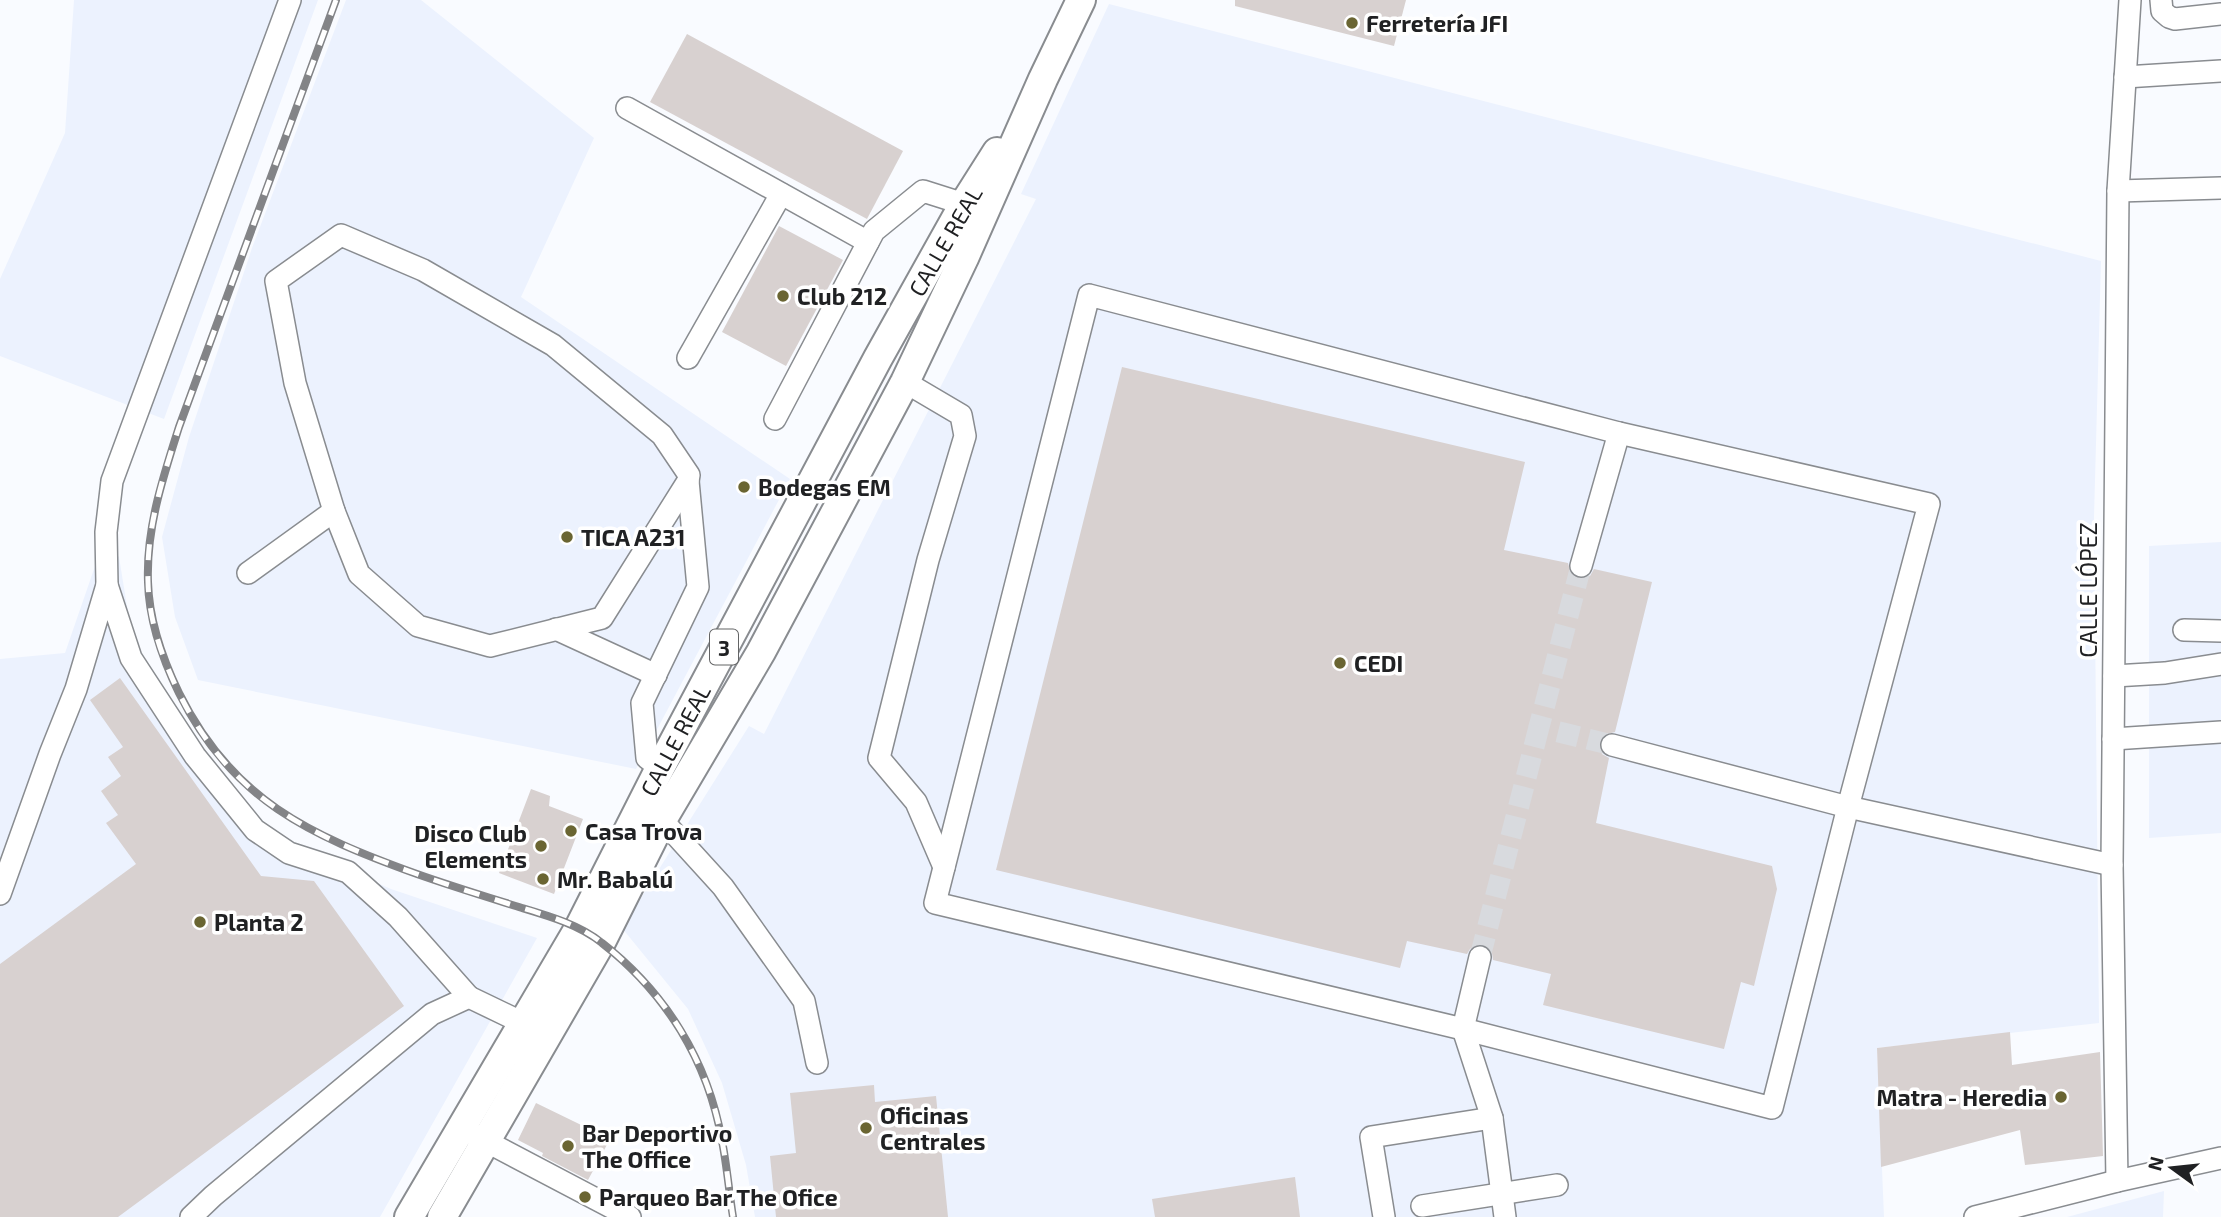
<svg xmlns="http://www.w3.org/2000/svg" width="2221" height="1217" viewBox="0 0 2221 1217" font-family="'Exo 2',sans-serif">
	<rect width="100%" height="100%" fill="#f9fbff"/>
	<g fill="#ecf2fe">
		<polygon points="74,0 318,0 164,419 0,356 0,279 65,133"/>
		<polygon points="346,0 421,0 594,138 521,297 790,479 636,769 198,680 175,617 162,537 189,437 252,248"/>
		<polygon points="1109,4 2101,261 2094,517 2099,1023 1877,1048 1884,1217 755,1217 746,1165 722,1083 688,1009 622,928 749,726 764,734 1036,199 1021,194"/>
		<polygon points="2221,542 2221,833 2149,838 2149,546"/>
		<polygon points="103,543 119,557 133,643 176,721 257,821 291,846 391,889 537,938 380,1217 0,1217 0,659 65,653"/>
		<polygon points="2164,1191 2163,1217 2067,1217"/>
	</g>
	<g fill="#d8d1d0">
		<polygon points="1235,0 1406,0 1394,46 1235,6"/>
		<polygon points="687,34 903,151 867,219 650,102"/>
		<polygon points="779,226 843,260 786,366 722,332"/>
		<polygon points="1122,367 1525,462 1504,550 1568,563 1571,575 1578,579 1590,576 1594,569 1652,582 1615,732 1603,735 1599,742 1602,754 1609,758 1596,823 1772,866 1777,889 1754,986 1741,982 1724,1049 1543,1005 1551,974 1493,960 1492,953 1484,944 1476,945 1470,949 1467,954 1407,941 1400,968 996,870"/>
		<polygon points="120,678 261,876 314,881 404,1006 118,1217 0,1217 0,964 136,864 106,823 118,815 101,791 121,776 108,757 123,747 90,700"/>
		<polygon points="531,789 550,796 549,806 583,819 554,894 499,873"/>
		<polygon points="2010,1032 2012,1065 2100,1052 2103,1156 2025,1165 2020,1130 1881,1167 1877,1048"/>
		<polygon points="874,1085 875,1102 936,1096 948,1217 776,1217 770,1156 796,1153 790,1093"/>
		<polygon points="536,1103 610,1139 588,1180 542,1156 543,1153 518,1140"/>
		<polygon points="1295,1177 1300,1217 1155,1217 1152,1199"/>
	</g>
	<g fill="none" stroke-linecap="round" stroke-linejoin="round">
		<g stroke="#d8dade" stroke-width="21" stroke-dasharray="21 10" stroke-linecap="butt">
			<polyline points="1581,566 1539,727 1612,745"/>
			<polyline points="1480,957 1539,727"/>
		</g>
		<defs>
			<g id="minor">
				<polyline points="2161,0 2162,11 2169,17 2175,19 2221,14"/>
				<polyline points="2125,77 2221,71"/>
				<polyline points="627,108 868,242"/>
				<polyline points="2118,191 2221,188"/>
				<polygon points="341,235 423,270 553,345 662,435 689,475 688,481 602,618 490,646 418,626 359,574 334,511 295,383 276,281"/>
				<polygon points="1089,295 1619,433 1929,504 1848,807 1772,1108 1463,1029 935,903"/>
				<polyline points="688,358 781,194"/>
				<polyline points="905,382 961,415 965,436 928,560 879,758 916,802 944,867"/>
				<polyline points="775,419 874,231 923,191 964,204"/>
				<polyline points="1581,566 1619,433"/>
				<polyline points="248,573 334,511"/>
				<polyline points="107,585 106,532 112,481 290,0"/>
				<polyline points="556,629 656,675"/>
				<polyline points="2184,630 2221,631"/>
				<polyline points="2114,676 2165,673 2221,664"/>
				<polyline points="2113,739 2221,732"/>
				<polyline points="1612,745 1848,807 2112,865"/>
				<polyline points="660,768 647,758 642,703 698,587 688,481"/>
				<polyline points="662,820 723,887 804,1001 817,1063"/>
				<polyline points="0,894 50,754 76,689 107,585 131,658 195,756 255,830 289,853 348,872 398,917 469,997"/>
				<polyline points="1480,957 1463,1029 1492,1118 1505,1217"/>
				<polyline points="474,1135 630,1217"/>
				<polyline points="2117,1181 2112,865 2118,191 2130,0"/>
				<polyline points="1422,1206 1557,1185"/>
				<polyline points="191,1217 213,1196 432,1014 469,997 523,1023"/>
				<polyline points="1384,1217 1371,1137 1492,1118"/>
				<polyline points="1975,1217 2117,1181 2221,1158"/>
			</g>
			<g id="major">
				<polyline points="409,1217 579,928 660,768 878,358 964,204 997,152"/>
				<polyline points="442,1217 601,942 662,820 761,652 905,382 964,258 1043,79 1081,0"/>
			</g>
		</defs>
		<use href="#minor" stroke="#898c90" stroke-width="24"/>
		<use href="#major" stroke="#898c90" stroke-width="32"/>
		<use href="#minor" stroke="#fff" stroke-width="21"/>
		<use href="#major" stroke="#fff" stroke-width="28"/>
		<defs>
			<path id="rail" d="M336,0L179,427C163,477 146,528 148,582C149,621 162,658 179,693C232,800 309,835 417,874C451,886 487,897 522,908C549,916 580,925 602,943C666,993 708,1061 722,1141C727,1166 729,1192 733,1217"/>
		</defs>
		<use href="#rail" stroke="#838487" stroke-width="8"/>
		<use href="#rail" stroke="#fff" stroke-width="5" stroke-dasharray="16" stroke-linecap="butt"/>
	</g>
	<g fill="#6a6532" stroke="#fff" stroke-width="2.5">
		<circle cx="1352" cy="23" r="7"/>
		<circle cx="783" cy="296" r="7"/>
		<circle cx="744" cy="487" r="7"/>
		<circle cx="567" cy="537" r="7"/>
		<circle cx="1340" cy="663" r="7"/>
		<circle cx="571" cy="831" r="7"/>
		<circle cx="541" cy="846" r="7"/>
		<circle cx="543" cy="879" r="7"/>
		<circle cx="200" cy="922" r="7"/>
		<circle cx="2061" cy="1097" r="7"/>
		<circle cx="866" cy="1128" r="7"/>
		<circle cx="568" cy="1146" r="7"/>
		<circle cx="585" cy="1197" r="7"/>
	</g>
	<g text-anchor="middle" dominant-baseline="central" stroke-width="7" stroke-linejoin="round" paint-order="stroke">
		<rect fill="#fff" stroke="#636465" stroke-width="2" x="710" y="629.5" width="28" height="35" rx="5"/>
		<g font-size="21" font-weight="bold" fill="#202123">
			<text x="724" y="647">3</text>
		</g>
		<g font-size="23" font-weight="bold" fill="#202123" stroke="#fff" text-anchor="start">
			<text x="1366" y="23">Ferretería JFI</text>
			<text x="797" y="296">Club 212</text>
			<text x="758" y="487">Bodegas EM</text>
			<text x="581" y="537">TICA A231</text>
			<text x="1354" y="663">CEDI</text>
			<text x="585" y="831">Casa Trova</text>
			<text x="527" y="833" text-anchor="end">Disco Club<tspan x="527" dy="26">Elements</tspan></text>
			<text x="557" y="879">Mr. Babalú</text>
			<text x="214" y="922">Planta 2</text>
			<text x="2047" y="1097" text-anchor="end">Matra - Heredia</text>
			<text x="880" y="1115">Oficinas<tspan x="880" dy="26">Centrales</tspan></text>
			<text x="582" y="1133">Bar Deportivo<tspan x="582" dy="26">The Office</tspan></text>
			<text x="599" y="1197">Parqueo Bar The Ofice</text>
		</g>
		<g font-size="23" fill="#202123" stroke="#fff">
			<text transform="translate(945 241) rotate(-60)">CALLE REAL</text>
			<text transform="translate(2088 590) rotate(-90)">CALLE LÓPEZ</text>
			<text transform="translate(675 740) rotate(-62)">CALLE REAL</text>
		</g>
	</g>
	<g transform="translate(2172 1168) rotate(285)" stroke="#ffffff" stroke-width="5" paint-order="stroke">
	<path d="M0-5L12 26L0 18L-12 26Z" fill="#202123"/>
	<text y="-10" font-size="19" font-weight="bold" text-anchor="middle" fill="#202123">N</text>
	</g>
</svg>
